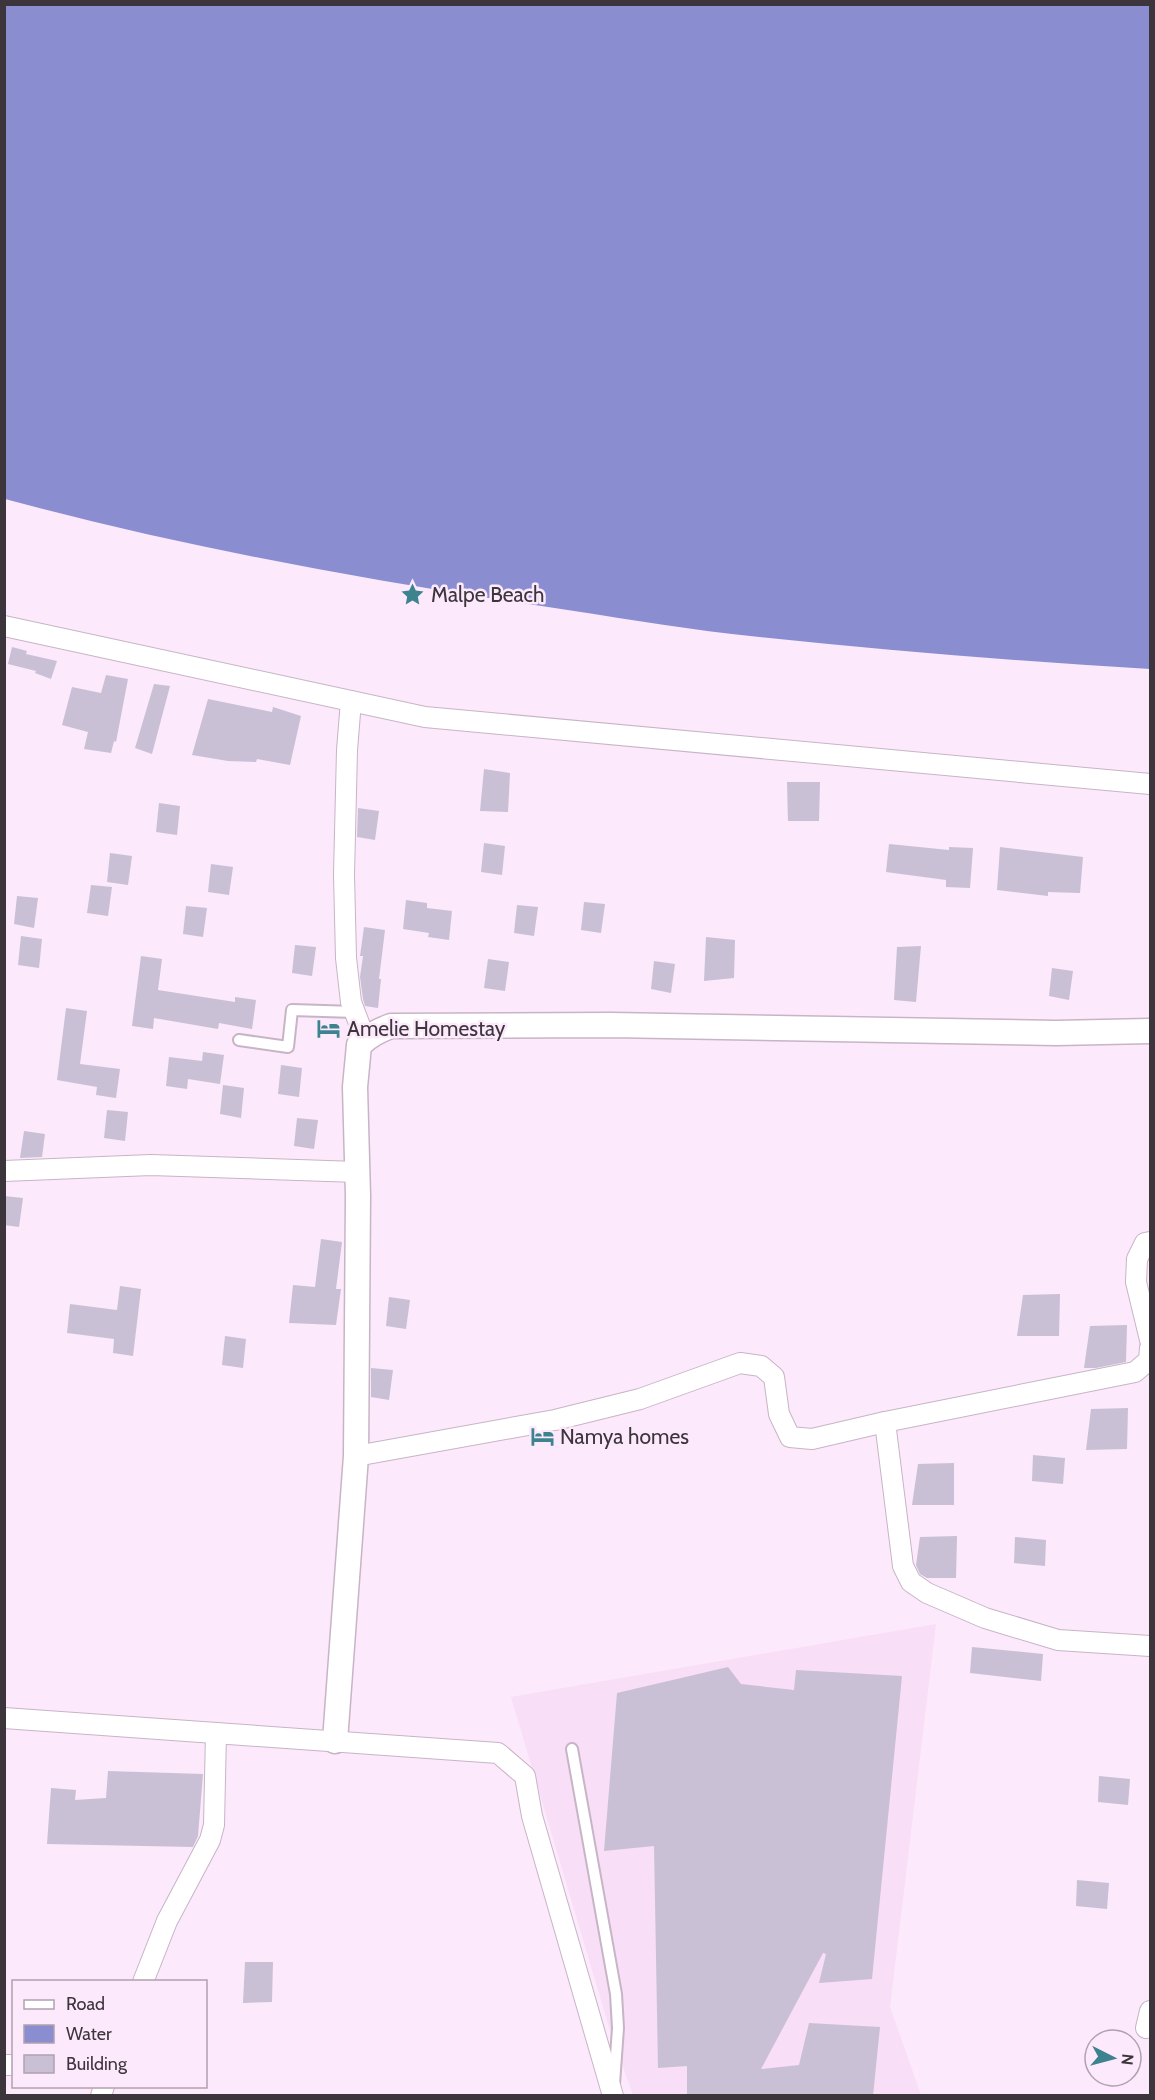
<svg xmlns="http://www.w3.org/2000/svg" width="1155" height="2100" viewBox="0 0 1155 2100" font-family="Cabin,sans-serif">
	<rect width="100%" height="100%" fill="#fce9fb"/>
	<polygon fill="#f8def6" points="936,1624 890,2007 921,2095 633,2095 609,2027 511,1697"/>
	<path fill="#8a8ed0" d="M4,5H1150V669C1011,661 871,649 732,634C671,627 609,616 548,607C365,580 183,547 5,499Z"/>
	<g fill="#c9c0d6">
		<polygon points="12,647 27,651 26,654 57,661 51,679 35,673 36,671 8,664"/>
		<polygon points="106,675 128,679 116,742 114,741 111,753 84,749 88,732 62,725 72,687 101,693"/>
		<polygon points="154,684 170,686 152,754 135,748"/>
		<polygon points="208,699 272,712 273,707 301,716 290,765 257,759 256,762 228,761 192,755"/>
		<polygon points="484,769 510,773 508,812 480,811"/>
		<polygon points="787,782 820,782 819,821 788,821"/>
		<polygon points="159,803 180,806 177,835 156,832"/>
		<polygon points="358,808 379,811 375,840 357,837"/>
		<polygon points="484,843 505,846 502,875 481,872"/>
		<polygon points="889,844 949,850 949,847 973,848 970,888 946,887 946,880 886,872"/>
		<polygon points="1000,847 1083,857 1080,893 1048,892 1048,896 997,890"/>
		<polygon points="110,853 132,856 128,885 107,882"/>
		<polygon points="211,864 233,867 229,895 208,892"/>
		<polygon points="91,885 112,887 108,916 87,913"/>
		<polygon points="17,896 38,898 34,928 14,924"/>
		<polygon points="406,900 427,903 427,908 452,911 449,940 428,937 429,933 403,929"/>
		<polygon points="584,902 605,904 601,933 581,930"/>
		<polygon points="517,905 538,907 534,936 514,933"/>
		<polygon points="186,906 207,908 203,937 183,934"/>
		<polygon points="364,927 385,930 379,979 381,979 378,1008 365,1006 363,999 360,977 363,956 360,956"/>
		<polygon points="21,936 42,939 39,968 18,965"/>
		<polygon points="706,937 735,940 734,978 704,981"/>
		<polygon points="295,945 316,947 312,976 292,973"/>
		<polygon points="921,946 916,1002 894,1000 897,947"/>
		<polygon points="141,956 162,959 158,990 235,1002 235,997 256,1000 252,1029 219,1023 218,1029 154,1018 153,1029 132,1026"/>
		<polygon points="488,959 509,962 505,991 484,988"/>
		<polygon points="654,961 675,964 671,993 651,989"/>
		<polygon points="1052,968 1073,971 1069,1000 1049,996"/>
		<polygon points="66,1008 87,1011 80,1064 120,1069 116,1098 96,1095 97,1087 57,1080"/>
		<polygon points="203,1052 224,1055 220,1084 188,1079 187,1089 166,1086 169,1057 202,1061"/>
		<polygon points="281,1065 302,1068 299,1097 278,1094"/>
		<polygon points="223,1085 244,1088 241,1118 220,1114"/>
		<polygon points="107,1110 128,1112 125,1141 104,1138"/>
		<polygon points="297,1118 318,1120 314,1149 294,1146"/>
		<polygon points="24,1131 45,1134 42,1157 20,1158"/>
		<polygon points="4,1196 23,1198 19,1227 4,1225"/>
		<polygon points="321,1239 342,1242 336,1289 341,1289 336,1325 289,1323 293,1285 315,1287"/>
		<polygon points="120,1286 141,1289 133,1356 113,1353 114,1339 67,1333 70,1304 117,1310"/>
		<polygon points="1060,1294 1059,1336 1017,1336 1023,1295"/>
		<polygon points="389,1297 410,1300 406,1329 386,1326"/>
		<polygon points="1127,1325 1126,1362 1096,1368 1084,1368 1090,1326"/>
		<polygon points="225,1336 246,1339 243,1368 222,1365"/>
		<polygon points="371,1368 393,1370 389,1400 371,1397"/>
		<polygon points="1128,1408 1127,1449 1086,1450 1091,1409"/>
		<polygon points="1033,1455 1065,1458 1063,1484 1032,1481"/>
		<polygon points="954,1463 954,1505 912,1505 918,1464"/>
		<polygon points="957,1536 956,1578 927,1578 920,1574 916,1565 920,1537"/>
		<polygon points="1015,1537 1046,1540 1045,1566 1014,1563"/>
		<polygon points="972,1647 1043,1654 1041,1681 970,1673"/>
		<polygon points="728,1667 741,1684 794,1690 796,1670 902,1676 872,1979 819,1983 826,1954 823,1953 761,2069 799,2065 809,2023 880,2027 873,2096 687,2096 687,2066 658,2068 654,1846 604,1851 617,1693"/>
		<polygon points="108,1771 203,1774 198,1836 193,1847 47,1844 51,1788 76,1790 75,1800 106,1798"/>
		<polygon points="1099,1776 1130,1779 1128,1805 1098,1802"/>
		<polygon points="1077,1880 1109,1883 1107,1909 1076,1906"/>
		<polygon points="245,1962 273,1962 272,2002 243,2003"/>
	</g>
	<g fill="none" stroke-linecap="round" stroke-linejoin="round">
		<defs>
			<g id="service">
				<polyline points="239,1040 288,1047 292,1010 355,1012"/>
				<polyline points="572,1749 616,1994 618,2028 614,2084"/>
			</g>
			<g id="minor">
				<polyline points="4,626 425,717 1150,784"/>
				<polyline points="351,701 347,750 344,875 346,958 351,1002 365,1039"/>
				<polyline points="4,1171 151,1165 357,1172"/>
				<polyline points="1150,1242 1145,1243 1137,1259 1136,1282 1150,1340"/>
				<polyline points="885,1422 903,1566 911,1582 927,1593 985,1618 1058,1640 1150,1646"/>
				<polyline points="356,1456 555,1420 640,1399 740,1363 761,1366 774,1377 779,1414 790,1437 812,1439 885,1422 1135,1372 1149,1360 1150,1348"/>
				<polyline points="4,1718 498,1753 525,1776 532,1816 613,2096"/>
				<polyline points="143,1982 167,1921 210,1840 214,1825 216,1733"/>
				<polyline points="1146,2028 1150,2011"/>
				<polyline points="4,2065 14,2065"/>
				<polyline points="101,2096 104,2086"/>
			</g>
			<path id="tertiary" d="M335,1741L356,1456L358,1196L355,1087L359,1045C370,1035 378,1031 391,1026L611,1025L1056,1033L1150,1031"/>
		</defs>
		<use href="#service" stroke="#c7b5c6" stroke-width="14"/>
		<use href="#minor" stroke="#c7b5c6" stroke-width="22"/>
		<use href="#tertiary" stroke="#c7b5c6" stroke-width="27"/>
		<use href="#service" stroke="#fff" stroke-width="10"/>
		<use href="#minor" stroke="#fff" stroke-width="20"/>
		<use href="#tertiary" stroke="#fff" stroke-width="24"/>
	</g>
	<defs>
		<symbol id="sight-bare" viewBox="-9 -9 18 18"><path d="M0-6L1.8-2.2L6-1.7L2.9 1.2L3.7 5.4L0 3.3L-3.7 5.4L-2.9 1.2L-6-1.7L-1.8-2.2Z" fill="#3d838f" stroke="#fce9fb" stroke-width="2.5" paint-order="stroke"/></symbol>
		<symbol id="hotel-bare" viewBox="-9 -9 18 18"><path d="M-6-4.5h1.5V1H6V5H4.5V3h-9V5H-6ZM-4 0a1.8 1.8 0 1 1 3.6 0ZM.5 0V-2.5h3Q6-2.5 6 0Z" fill="#3d838f" stroke="#fce9fb" stroke-width="2.5" paint-order="stroke"/></symbol>
	</defs>
	<g fill-rule="evenodd">
		<use href="#sight-bare" x="396" y="578" width="33" height="33"/>
		<use href="#hotel-bare" x="312" y="1012" width="33" height="33"/>
		<use href="#hotel-bare" x="526" y="1420" width="33" height="33"/>
	</g>
	<g text-anchor="middle" dominant-baseline="central" stroke-width="5" stroke-linejoin="round" paint-order="stroke">
		<g font-size="21" fill="#3d353c" stroke="#fce9fb" text-anchor="start">
			<text x="431" y="594">Malpe Beach</text>
			<text x="347" y="1028">Amelie Homestay</text>
			<text x="560" y="1436">Namya homes</text>
		</g>
	</g>
	<rect width="1155" height="2100" fill="none" stroke="#3d353c" stroke-width="12"/>
	<rect x="12" y="1980" width="195" height="108" fill="#fce9fb" stroke="#b0a1af" stroke-width="1.5"/>
	<rect x="24" y="2000" width="30" height="9" fill="#ffffff" stroke="#b0a1af" stroke-width="1.5"/>
	<text x="66" y="2010" font-size="18" fill="#3d353c">Road</text>
	<rect x="24" y="2025" width="30" height="18" fill="#8a8ed0" stroke="#b0a1af" stroke-width="1.5"/>
	<text x="66" y="2040" font-size="18" fill="#3d353c">Water</text>
	<rect x="24" y="2055" width="30" height="18" fill="#c9c0d6" stroke="#b0a1af" stroke-width="1.5"/>
	<text x="66" y="2070" font-size="18" fill="#3d353c">Building</text>
	<g transform="translate(1113 2058) rotate(96)"><circle r="28" fill="#fce9fb" stroke="#b0a1af" stroke-width="1.5"/>
	<path d="M0-4.5L10 22L0 15L-10 22Z" fill="#3d838f"/>
	<text y="-9" font-size="16" font-weight="bold" text-anchor="middle" fill="#3d353c">N</text>
	</g>
</svg>
